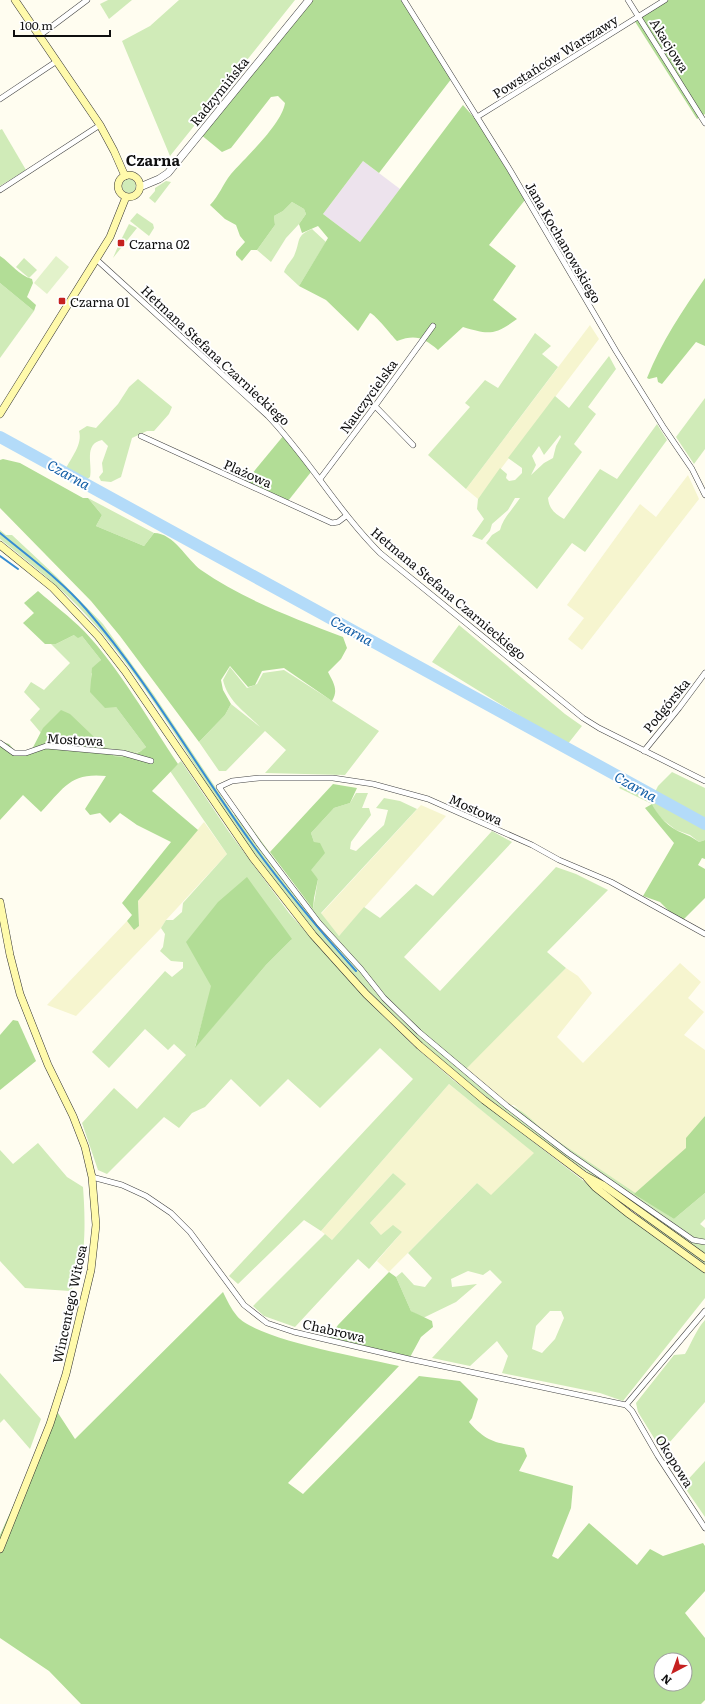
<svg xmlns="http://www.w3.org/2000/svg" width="705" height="1704" viewBox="0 0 705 1704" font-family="Literata,serif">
	<rect width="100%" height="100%" fill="#fffdf0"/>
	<polygon fill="#ede3ed" points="363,161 400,189 360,242 323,214"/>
	<g fill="#f6f5cf">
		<polygon points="590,325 599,339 478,499 466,489"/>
		<polygon points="688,475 699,499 582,650 568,639 584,618 567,605 640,504 656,517"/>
		<polygon points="421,805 446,816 339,936 321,914"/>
		<polygon points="204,822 227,854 166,920 161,928 76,1016 47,1005 127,921 134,930 139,926 138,901"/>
		<polygon points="680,963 701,982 688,998 704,1012 684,1035 705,1050 705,1116 687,1148 634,1194 549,1135 535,1125 533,1121 514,1105 508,1105 465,1069 566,968 578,976 592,993 557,1037 583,1063"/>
		<polygon points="449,1084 535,1153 491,1196 477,1183 389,1272 377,1261 402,1232 381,1235 370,1223 405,1184 393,1173 332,1240 321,1231"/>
	</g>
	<g fill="#d0ebb8" fill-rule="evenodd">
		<polygon points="108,0 132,0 109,19 100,4"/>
		<polygon points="179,0 295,0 170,156 122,41 150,26"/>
		<polygon points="2,129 26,170 0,186 0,130"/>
		<circle cx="129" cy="186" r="7"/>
		<polygon points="166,181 171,182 155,203 149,198 155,191 155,188"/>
		<polygon points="292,202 304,209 306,214 299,224 286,238 271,262 257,250 275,225 274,216 283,211"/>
		<polygon points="137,213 153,224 154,228 149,236 130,221"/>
		<polygon points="129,224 137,228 113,258 119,244 122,245 124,242 121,240"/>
		<path d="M312,229L326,242L299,286L284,272C286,266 291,261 294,256C301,241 295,236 312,229Z"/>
		<polygon points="24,258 37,270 29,278 16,267"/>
		<polygon points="0,283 34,311 0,358"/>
		<polygon points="535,333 551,346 542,354 558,367 466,489 428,455 470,407 465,403 485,380 498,388"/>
		<path d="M609,356L616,369L588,407L596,414L574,444L582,452L548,498C549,509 555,514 564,519L600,469L617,479L657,424L667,440L585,552L572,543L537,589L486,543L492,535L500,530C503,518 513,509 520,498H515L508,510L492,524L490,531L482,540L472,536L484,519L477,509L478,499L500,468L507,474L506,478L509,481L515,480L522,473V468L508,458L555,396L569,408ZM560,435L561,437L556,446L553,458L544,463L531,475L536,465L532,456L539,446L544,455Z"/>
		<path d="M138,379L172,407L169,414L154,431H147L132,438L121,477L111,482L101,481L99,477L103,472L102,463L108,446L102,440C83,444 93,465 90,477L85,481L65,470C71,458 83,444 79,431L87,426L96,428L118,404L129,387Z"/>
		<polygon points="705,398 705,449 694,464 676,437"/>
		<polygon points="88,498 154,533 144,546 96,526 102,515"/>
		<path d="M0,530L6,535H12L57,577L103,624L154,695L234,815L240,812L293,884L313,909L318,879L310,870L314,842L311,833L334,808L350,803L356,793H368L362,808H369L371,815L351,842L350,849L356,851L384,825L388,810L376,808L384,798L400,801L417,809L321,913L339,936L364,907L380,918L416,884L433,896L492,831L512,842L404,957L440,991L556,867L576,874L608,890L547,952L566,968L466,1069L508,1105C522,1107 538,1127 549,1135L674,1219L705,1193V1219L700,1224L705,1228V1298L623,1401L600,1393L502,1373L508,1356L497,1341L470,1366L432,1358L502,1282L490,1270L483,1275L468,1271L451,1279L452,1287L477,1284L456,1302L423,1318L411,1311L396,1277L402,1272L414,1285L425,1287L432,1278L408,1253L477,1183L491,1195L534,1153L449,1084L321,1231L304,1220L238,1284L229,1276L413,1079L380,1048L320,1108L288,1079L260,1107L231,1079L205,1107L192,1113L179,1128L164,1117L107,1174L98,1170L82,1123L114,1088L137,1109L186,1055L174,1044L168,1050L145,1029L109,1068L92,1052L165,971L172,977L183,968V962L171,961L160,951L163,947L165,934L161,928L166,920H173L182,912L183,903L227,854L170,771L181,761L229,832L289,913L366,999L413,1045L453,1080L634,1220L643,1210C560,1154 478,1095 404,1027C356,982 313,931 272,879C207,795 160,696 88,617C62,588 31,564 0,539ZM292,939L266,965L195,1047L212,986ZM550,1311H561L564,1318L555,1339L542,1353L532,1349L536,1326Z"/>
		<polygon points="459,625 565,714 582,726 567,745 432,662"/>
		<polygon points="74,635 82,636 101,660 91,674 92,688 116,707 146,747 143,750 121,759 114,756 94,739 44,728 41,733 30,720 40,709 24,692 31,682 44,690 70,663 51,644 56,644"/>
		<path d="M230,667L247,688L257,684L263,673L284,670L379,731L345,775L265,773L286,750L265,731L226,771H219L199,742L225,715L231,704L260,727C245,711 228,702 223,680Z"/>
		<polygon points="672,772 705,788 705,822 654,794 658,786"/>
		<polygon points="625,781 705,826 705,840 699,842 690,835 676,830 658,816 652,804 619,788"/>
		<path d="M38,1143L67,1177L83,1187C85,1214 88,1270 70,1291L25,1288L0,1261V1150L13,1164Z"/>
		<polygon points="393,1173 406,1184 370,1223 381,1235 393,1225 402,1232 369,1269 358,1259 295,1327 264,1316 253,1306 325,1234 332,1240"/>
		<path d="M705,1320V1402L662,1451L638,1412L636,1403L674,1355L685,1354C692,1342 696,1330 705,1320Z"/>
		<polygon points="0,1373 41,1419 30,1449 4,1419 0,1423"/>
		<polygon points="705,1461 705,1517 683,1485"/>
	</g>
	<g fill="#b2dd96" fill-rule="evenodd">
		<path d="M310,0H404L452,78L379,173L363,161L323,214L360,242L463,105L478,122L525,200L489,245L516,266L493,300L517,319C495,335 489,335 463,327L438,350C424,338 416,334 397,341C391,335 376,315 370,313L358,331L326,300L299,286L328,238L318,226L302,233L299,224L306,214L304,209L292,202L283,211L274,216L275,225L257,250H251L242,261L236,255V252L245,242L240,236L236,225L225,219L210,205C219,196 223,184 231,174C246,157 282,124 285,103L278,96L271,97L231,148L222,152L200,134Z"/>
		<polygon points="666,0 705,0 705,114 697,119 634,20"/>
		<path d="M0,256C12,264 18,275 32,279L33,283L27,297L36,305L34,311L0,283Z"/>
		<path d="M705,278V346L696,342L662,384L658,382L657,377L649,379L647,378C661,342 683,310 705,278Z"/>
		<polygon points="284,435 311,472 288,501 246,481"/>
		<path d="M3,459L20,463L83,498H88L102,515L96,526L144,546L154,533C174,533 187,560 201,570C244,600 294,618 343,637L347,648L341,659L328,672C333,682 339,690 332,701L284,668L262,671L255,685L248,687L230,666L221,680L223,690L231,704L225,715L199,742L120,636L91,601L0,508V460Z"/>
		<path d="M38,591C53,604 70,617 84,631C120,669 149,721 178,764L152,791L198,830L138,901L139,926L134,930L127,921L132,915L122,903L171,842L137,825L120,813L110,823L100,813L90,815L85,809L106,776C70,772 63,789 41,812L23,795L0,820V741L9,744L15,751L29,755L43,728L61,710L70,714L114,756C124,759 139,754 146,747L116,707L105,708L90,692L92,668L101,660L82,636L78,638L74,635L56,644H45L23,623L34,613L24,603Z"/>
		<polygon points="333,784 357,788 350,803 334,808 311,833 314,842 320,843 325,853 311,870 318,879 314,898 313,909 270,852"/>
		<path d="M652,804C657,814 665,824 676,830C684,834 691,836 699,842L705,840V859L702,858L698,865L705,869V898L683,920L671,913L660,902L643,896L674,843L645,808Z"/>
		<polygon points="247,877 292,939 266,965 195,1048 211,986 186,942 218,902"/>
		<polygon points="13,1020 18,1021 36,1061 0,1090 0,1035"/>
		<polygon points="705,1116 705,1193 674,1219 634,1194 686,1148 686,1138"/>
		<polygon points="389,1272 396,1277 411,1311 432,1321 433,1327 421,1337 409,1359 328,1339 338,1325"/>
		<path d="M223,1292C227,1300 231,1309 237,1316C257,1340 365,1358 399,1366L288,1483L303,1494L419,1376L460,1381L478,1399L472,1418L469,1422C488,1444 497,1442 524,1448L527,1456L519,1471L573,1486L571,1508L552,1556L558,1559L589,1523L637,1565L650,1549L663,1556L703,1543L705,1546V1591L685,1613L705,1638V1700L701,1704H81L49,1671L0,1638V1535L50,1424L58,1413L75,1439ZM661,1660H685V1684H661Z"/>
	</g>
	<polygon fill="#e2f2ca" points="56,256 69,267 47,294 34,283"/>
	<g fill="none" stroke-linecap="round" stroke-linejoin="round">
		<g stroke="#368cd3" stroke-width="2">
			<path d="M0,533C29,557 61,580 86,609C149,682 196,767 253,845C285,889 320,931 356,971"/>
			<polyline points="0,556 18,569"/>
		</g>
		<polyline stroke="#b3dbf9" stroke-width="12" points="0,437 705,824"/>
		<defs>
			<g id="minor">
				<polyline points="404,0 510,170 616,351 664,428 692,469 705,495"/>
				<polyline points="628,0 705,123"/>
				<polyline points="39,36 87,0"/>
				<polyline points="0,99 57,61"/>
				<polyline points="477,117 665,0"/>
				<polyline points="0,190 100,125"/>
				<path d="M97,260L268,416C309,459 338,511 380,553L583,718L599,728L705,781"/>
				<polyline points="375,406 413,445"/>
				<polyline points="141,436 332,523 338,522 346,516"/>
				<polyline points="320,479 375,406 433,326"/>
				<polyline points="0,743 14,753 26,753 46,746 123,753 151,761"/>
				<polyline points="644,751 679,708 705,673"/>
				<polyline points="705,934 611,882 559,860 532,845 428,799 373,784 333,778 259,778 232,781 219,787 259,844 319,923 361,969 384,998 419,1032 507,1106 568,1153 693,1240 705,1242"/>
				<polyline points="92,1177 122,1185 146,1196 171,1213 190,1232 244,1305 267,1323 294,1332 409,1359 626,1405 632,1411 658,1456 705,1528"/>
				<polyline points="626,1405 705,1311"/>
			</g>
			<polyline id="tertiary" points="140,187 159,179 168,173 309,0"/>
			<g id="secondary">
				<polyline points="15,0 100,125 114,151 125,176"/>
				<circle cx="129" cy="186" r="11"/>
				<polyline points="0,414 110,237 126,197"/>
				<polyline points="0,545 53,588 98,636 125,671 253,858 313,935 366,994 420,1046 484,1100 584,1175 603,1185 705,1258"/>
				<polyline points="0,902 10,955 20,994 48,1065 73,1116 85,1147 92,1177 96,1225 91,1270 66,1374 50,1424 0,1549"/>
				<polyline points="587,1178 595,1187 629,1214 705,1269"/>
			</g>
		</defs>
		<use href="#minor" stroke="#424242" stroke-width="6"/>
		<use href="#tertiary" stroke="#424242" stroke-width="8"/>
		<use href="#secondary" stroke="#313131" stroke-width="8"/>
		<use href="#minor" stroke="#fff" stroke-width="5"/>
		<use href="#tertiary" stroke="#fff" stroke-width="7"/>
		<use href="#secondary" stroke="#fffaab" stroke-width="7"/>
	</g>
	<g fill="#c52120" stroke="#fff" stroke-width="1.5">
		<rect x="117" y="239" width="8" height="8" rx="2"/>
		<rect x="58" y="297" width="8" height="8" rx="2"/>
	</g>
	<g text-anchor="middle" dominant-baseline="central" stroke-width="4" stroke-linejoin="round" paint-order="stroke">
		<g font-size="13" fill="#0f0f0f" stroke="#fff">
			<text transform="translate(670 45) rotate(58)">Akacjowa</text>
			<text transform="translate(555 56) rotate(-32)">Powstańców Warszawy</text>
			<text transform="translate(219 91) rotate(-51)">Radzymińska</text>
			<text transform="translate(564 242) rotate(60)">Jana Kochanowskiego</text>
			<text transform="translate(216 355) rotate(43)">Hetmana Stefana Czarnieckiego</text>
			<text transform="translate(368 396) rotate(-54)">Nauczycielska</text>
			<text transform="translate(248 473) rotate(24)">Plażowa</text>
			<text transform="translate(449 593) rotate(40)">Hetmana Stefana Czarnieckiego</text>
			<text transform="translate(666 705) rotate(-51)">Podgórska</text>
			<text transform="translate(75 739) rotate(3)">Mostowa</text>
			<text transform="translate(476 809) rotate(24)">Mostowa</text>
			<text transform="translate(69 1304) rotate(-78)">Wincentego Witosa</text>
			<text transform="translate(334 1330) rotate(13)">Chabrowa</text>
			<text transform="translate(675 1461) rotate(58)">Okopowa</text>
		</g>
		<g font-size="13" fill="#0f0f0f" stroke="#fff" text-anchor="start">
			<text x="129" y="243">Czarna 02</text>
			<text x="70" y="301">Czarna 01</text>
		</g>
		<g font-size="14" font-style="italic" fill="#125ea6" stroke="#fff">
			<text transform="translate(69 474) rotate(29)">Czarna</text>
			<text transform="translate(352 630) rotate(29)">Czarna</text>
			<text transform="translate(636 786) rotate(29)">Czarna</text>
		</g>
		<g font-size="15" font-weight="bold" fill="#0f0f0f" stroke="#fff">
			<text x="153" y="159">Czarna</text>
		</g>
	</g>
	<g transform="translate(673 1672) rotate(221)"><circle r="19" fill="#ffffff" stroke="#9f9f9f"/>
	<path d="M0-3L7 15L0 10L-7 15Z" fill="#c52120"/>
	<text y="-6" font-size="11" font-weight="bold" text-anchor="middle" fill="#0f0f0f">N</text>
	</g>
	<path d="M14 30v6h96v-6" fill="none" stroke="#0f0f0f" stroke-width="2"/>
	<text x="20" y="30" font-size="12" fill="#0f0f0f" stroke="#ffffff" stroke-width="3" paint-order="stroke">100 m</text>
</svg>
